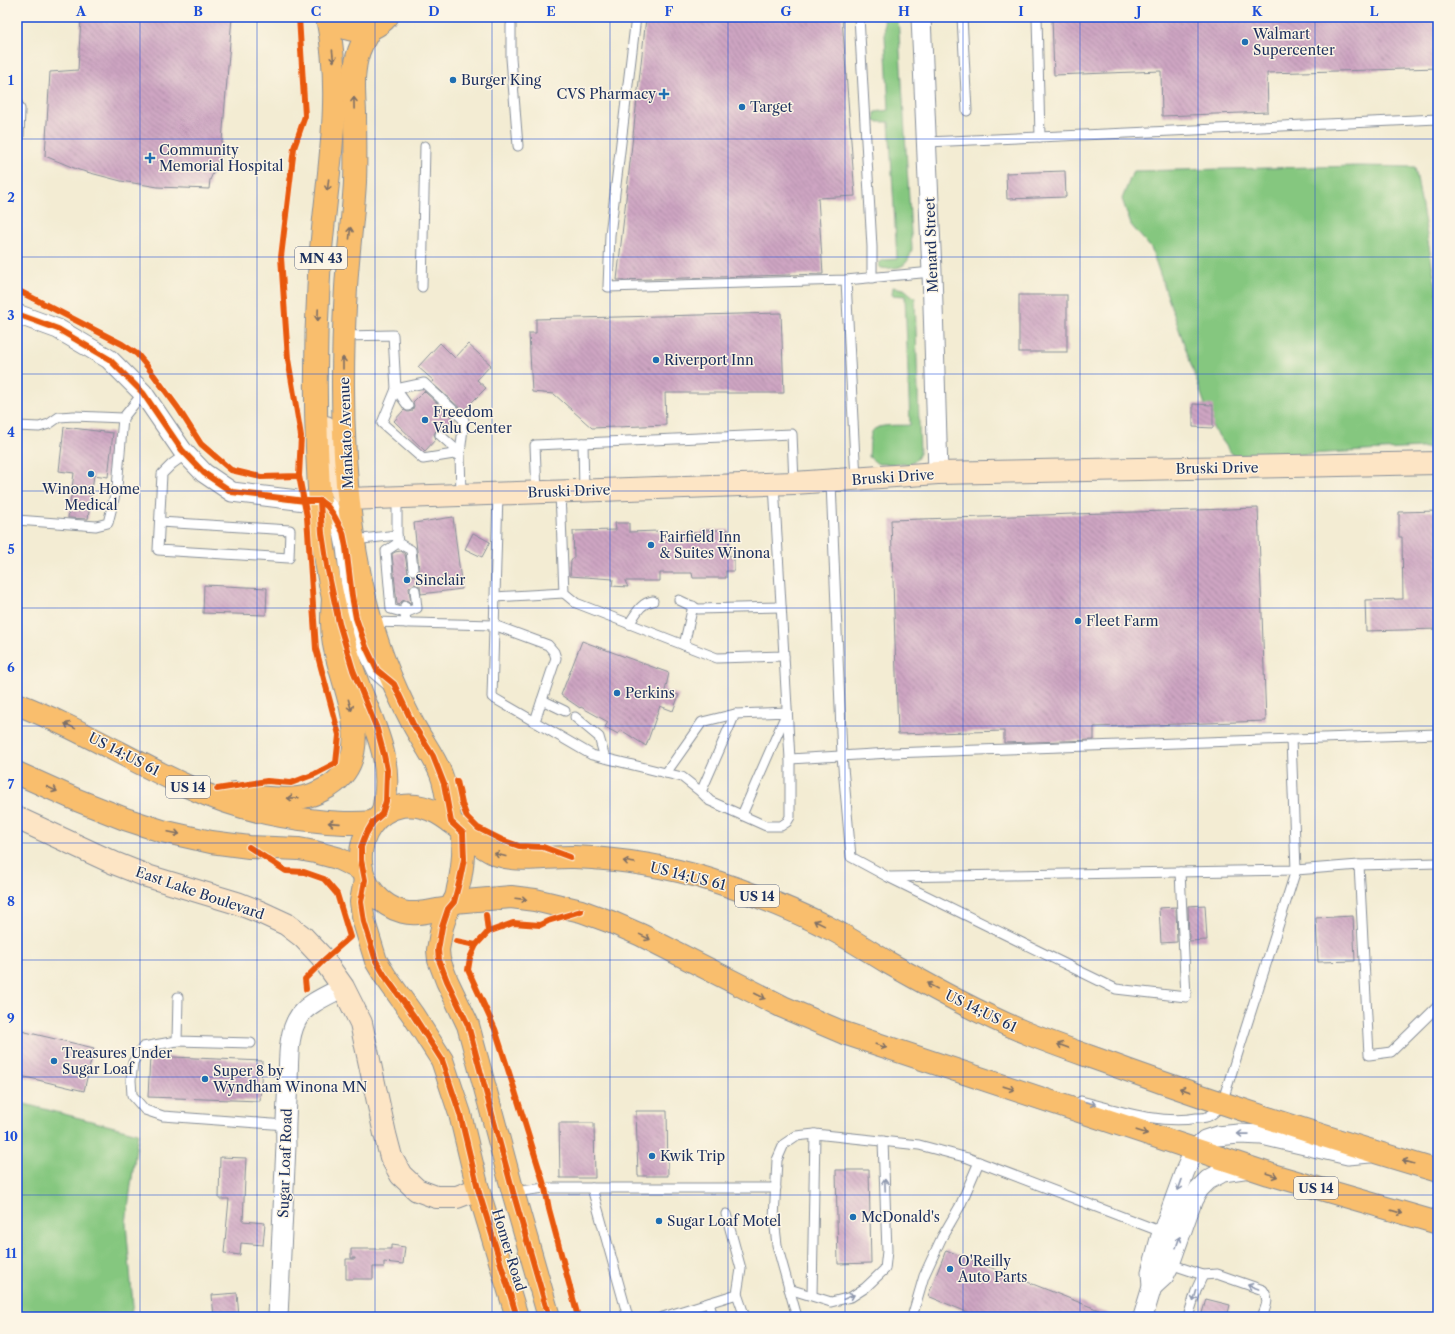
<svg xmlns="http://www.w3.org/2000/svg" width="1455" height="1334" viewBox="0 0 1455 1334" font-family="'Libre Caslon Text',serif">
	<defs>
		<pattern id="building-back-hatch" width="6" height="6" patternUnits="userSpaceOnUse"><rect width="6" height="6" fill="#cea5c2"/><path d="M-1 5l2 2M0 0l6 6M5-1l2 2" fill="none" stroke="#a687a1"/></pattern>
	</defs>
	<rect width="100%" height="100%" fill="#fcf5e5"/>
	<filter id="ink" filterUnits="userSpaceOnUse"><feTurbulence type="fractalNoise" baseFrequency=".025" numOctaves="2"/><feDisplacementMap in="SourceGraphic" scale="8" xChannelSelector="R" yChannelSelector="G"/><feConvolveMatrix kernelMatrix="1 2 1 2 8 2 1 2 1" color-interpolation-filters="sRGB"/></filter>
	<filter id="wash" filterUnits="userSpaceOnUse"><feTurbulence type="fractalNoise" baseFrequency=".012" numOctaves="4" result="noise"/><feDisplacementMap in="SourceGraphic" scale="16" xChannelSelector="R" yChannelSelector="G"/><feGaussianBlur stdDeviation="0.9" result="paint"/><feColorMatrix in="noise" values="0 0 0 0 0 0 0 0 0 0 0 0 0 0 0 0 0 1.4 0 .05"/><feComposite in="paint" operator="in"/></filter>
	<g filter="url(#wash)">
		<rect width="100%" height="100%" fill="#f3ecd3"/>
		<g fill="#85c77f" stroke="#507b6e">
			<path d="M884,17H898L912,249C909,261 905,268 892,268C887,269 884,269 879,267V263L883,260L897,259L889,122H877L874,121L875,112L889,110Z"/>
			<polygon points="1360,166 1415,167 1438,298 1438,447 1235,458 1213,428 1151,248 1131,225 1122,199 1133,171"/>
			<path d="M893,287L904,289L915,298L920,453L917,459L909,464H878L869,457C870,449 869,439 872,432C876,423 901,426 910,425L905,296L892,295Z"/>
			<polygon points="17,1102 138,1133 126,1223 133,1305 130,1317 17,1317"/>
		</g>
		<g id="blocks">
			<g fill="url(#building-back-hatch)">
				<polygon points="81,17 232,17 221,154 210,180 209,189 158,187 121,181 79,170 45,156 50,72 78,70"/>
				<polygon points="663,17 842,17 855,196 818,198 823,274 617,280 646,18"/>
				<polygon points="1052,17 1438,17 1438,68 1267,73 1268,112 1162,116 1161,71 1054,75"/>
				<polygon points="1065,171 1066,197 1007,199 1006,173"/>
				<rect x="1019" y="295" width="48" height="57"/>
				<polygon points="781,313 784,393 665,393 666,425 592,428 554,394 532,392 529,333 536,333 536,319"/>
				<polygon points="440,343 455,358 468,344 491,365 477,380 486,388 463,411 432,383 434,381 418,367"/>
				<polygon points="424,391 455,420 444,431 441,429 436,431 434,434 436,439 425,451 394,421 404,410 408,412 412,411 414,406 413,402"/>
				<polygon points="1193,404 1213,405 1213,428 1193,427"/>
				<polygon points="64,427 113,433 108,477 94,475 88,519 68,518 74,473 59,471"/>
				<polygon points="1258,508 1266,721 1094,727 1094,740 1004,743 1004,731 898,734 891,520"/>
				<polygon points="1438,511 1438,629 1366,631 1365,600 1403,599 1402,537 1399,537 1399,512"/>
				<polygon points="453,517 462,589 421,594 420,586 414,584 409,588 411,604 408,601 405,600 402,601 399,605 397,604 392,554 395,552 401,551 405,554 408,573 411,576 416,575 419,569 414,523"/>
				<polygon points="615,523 629,523 629,532 658,531 660,534 701,533 703,530 729,530 729,556 734,556 734,571 726,571 726,578 693,578 692,573 660,573 660,581 625,581 628,587 612,586 613,579 570,576 571,561 574,557 573,531 616,530"/>
				<polygon points="473,533 490,542 482,557 465,549"/>
				<polygon points="204,585 267,588 266,615 203,613"/>
				<polygon points="582,641 669,673 665,691 679,695 673,711 660,706 646,746 621,730 618,734 605,727 608,722 581,707 580,708 561,695"/>
				<polygon points="1205,905 1207,940 1189,941 1188,906"/>
				<polygon points="1176,907 1177,942 1161,943 1159,908"/>
				<polygon points="1353,916 1355,961 1318,962 1316,918"/>
				<polygon points="17,1030 94,1048 84,1091 17,1075"/>
				<polygon points="150,1056 262,1061 260,1101 148,1097"/>
				<polygon points="636,1111 667,1111 668,1176 638,1176"/>
				<polygon points="559,1123 594,1123 595,1178 560,1178"/>
				<polygon points="220,1157 246,1158 243,1221 265,1223 263,1245 241,1243 240,1255 224,1253 229,1199 219,1199"/>
				<polygon points="836,1170 869,1170 871,1263 838,1264"/>
				<polygon points="391,1245 405,1247 403,1264 384,1262 384,1267 373,1267 373,1279 346,1279 346,1259 355,1259 355,1258 351,1258 351,1249 391,1249"/>
				<polygon points="946,1250 1114,1316 1114,1317 979,1317 928,1296"/>
				<polygon points="237,1293 239,1317 214,1317 212,1295"/>
				<polygon points="1206,1299 1230,1305 1227,1317 1201,1317"/>
			</g>
		</g>
	</g>
	<g filter="url(#ink)">
		<use href="#blocks" fill-opacity="0" stroke="#878e98" stroke-width="1"/>
		<g fill="none" stroke-linecap="round" stroke-linejoin="round">
			<defs>
				<g id="lane">
					<polyline points="636,17 610,235 608,287 846,280 932,272"/>
					<polyline points="859,17 872,247 872,278"/>
					<polyline points="962,17 967,111"/>
					<polyline points="1037,17 1040,137"/>
					<polyline points="511,25 511,58 518,146"/>
					<polyline points="17,103 20,109 19,137 17,141"/>
					<polyline points="927,142 1438,119"/>
					<polyline points="846,280 856,480"/>
					<polyline points="422,287 425,146"/>
					<polyline points="344,336 393,335 396,389 424,383 464,420 460,453"/>
					<polyline points="408,406 396,389 382,423 423,459 460,453 461,495"/>
					<polyline points="17,426 39,427 49,424 59,417 74,416 123,418"/>
					<polyline points="440,435 460,453"/>
					<polyline points="583,443 584,491"/>
					<polyline points="831,482 842,756 851,857 888,877 1116,989 1186,997 1180,872"/>
					<polyline points="560,492 564,593 576,603 717,658 784,656 774,484"/>
					<polyline points="537,493 535,445 792,434 794,483"/>
					<polyline points="498,494 492,697 592,755 682,777 701,792 710,801 766,826 781,826 787,822 790,817 790,759"/>
					<polyline points="17,520 96,526 108,523 117,487 123,418 143,393"/>
					<polyline points="160,522 290,530 289,558 158,550 162,474 172,464 186,454"/>
					<polyline points="397,535 398,543 386,551 391,609 405,613 406,623"/>
					<polyline points="354,540 397,535 397,498"/>
					<polyline points="398,543 411,550 413,570"/>
					<polyline points="495,597 564,593"/>
					<polyline points="679,600 698,609 781,607"/>
					<polyline points="405,606 405,613 417,608 415,590"/>
					<polyline points="372,622 494,625 548,645 554,652 556,658 535,721"/>
					<path d="M629,624C636,614 640,603 653,601"/>
					<polyline points="684,645 693,606"/>
					<polyline points="784,656 790,759 890,753 1438,734"/>
					<polyline points="542,700 565,711"/>
					<polyline points="575,717 599,737 605,758"/>
					<polyline points="666,773 702,722 735,714"/>
					<polyline points="701,792 735,714 787,712 742,815"/>
					<polyline points="1359,865 1369,1055 1391,1052 1438,1006"/>
					<polyline points="890,877 1296,870 1359,865 1438,863"/>
					<polyline points="178,997 177,1041 251,1043"/>
					<polyline points="177,1041 143,1047 133,1062 131,1080 132,1095 145,1110 163,1116 285,1125"/>
					<path d="M1081,1101C1118,1110 1159,1125 1197,1118C1201,1118 1206,1118 1209,1116C1215,1113 1219,1108 1222,1103L1296,870L1291,739"/>
					<polyline points="592,1188 628,1317"/>
					<polyline points="513,1192 545,1188 776,1188"/>
					<polyline points="726,1214 741,1269 737,1294"/>
					<path d="M1170,1264L1203,1275L1217,1274L1263,1290C1270,1300 1266,1306 1262,1317"/>
					<polyline points="789,1289 831,1302 851,1297 865,1288 885,1269 887,1251 883,1141"/>
					<polyline points="812,1295 815,1134"/>
					<polyline points="709,1303 713,1317"/>
					<polyline points="663,1317 737,1294 745,1317"/>
					<polyline points="797,1317 777,1245 774,1219 777,1160 784,1144 796,1136 815,1134 919,1145 968,1158 1162,1232"/>
					<polyline points="912,1317 924,1276 942,1237 960,1206 979,1162"/>
					<polyline points="1188,1317 1197,1288 1203,1275"/>
				</g>
				<g id="street">
					<polyline points="921,17 932,272 938,473"/>
					<polyline points="17,314 58,329 109,359 143,393 182,450 204,473 232,492 305,501 320,501 327,506 333,514 343,532 346,547 352,596 356,618 366,647 377,670 390,681"/>
					<polyline points="1152,1287 1164,1276 1170,1264 1193,1199 1199,1189 1208,1180 1223,1172 1250,1168"/>
					<path d="M278,1317L286,1145C285,1124 287,1103 288,1081C289,1060 287,1033 300,1015C310,1002 329,995 343,987"/>
					<polyline points="1143,1317 1152,1287 1151,1272 1160,1239 1185,1171 1195,1149 1205,1140 1217,1136 1239,1134 1262,1135 1348,1155 1370,1153"/>
				</g>
				<g id="secondary">
					<path d="M326,427C328,455 326,479 348,499L794,483L938,473L1438,463"/>
					<polyline points="17,818 114,863 147,876 237,903 260,912 286,924 303,937 321,956 343,987 361,1023 385,1134 391,1157 401,1175 417,1190 436,1197 457,1197 478,1189"/>
				</g>
				<g id="primary">
					<path d="M327,17C345,105 324,188 319,276C314,360 315,447 322,531C327,579 338,625 353,670C370,721 397,757 382,814"/>
					<path d="M329,17C347,34 370,36 387,17"/>
					<path d="M370,29C366,36 362,43 359,51C352,71 354,92 355,112C355,135 356,158 355,182C353,217 348,252 346,288C340,388 341,500 365,598C375,641 392,684 413,724C422,741 434,756 441,774C447,789 447,806 451,822"/>
					<polyline points="365,880 361,902 364,922 376,961 385,976 413,1015 442,1060 460,1114 478,1189 517,1317"/>
					<polyline points="448,909 442,927 438,950 439,960 447,981 468,1025 513,1192 549,1317"/>
				</g>
				<g id="highway">
					<path d="M17,704C77,727 131,761 189,787C230,806 274,817 318,821C336,823 355,824 373,822"/>
					<polyline points="17,773 77,800 125,819 162,831 211,842 249,847 299,849 315,852 337,858 362,870"/>
					<path d="M235,793C258,797 286,802 308,796C316,794 323,790 330,786C379,754 341,686 334,644C331,628 332,614 333,598"/>
					<path d="M463,833C464,852 463,869 458,888C457,893 457,897 454,901C451,909 444,909 437,910C426,912 414,915 403,912C381,906 362,885 361,862C359,836 375,811 402,806C434,801 457,828 480,845C486,849 492,853 498,855C522,863 550,856 574,857C620,859 667,866 711,880C751,893 790,908 827,927C848,937 867,950 887,962C933,988 980,1014 1029,1034C1061,1047 1095,1058 1127,1070C1230,1107 1334,1140 1438,1171"/>
					<polyline points="454,902 511,897 535,900 581,911 611,922 641,935 783,1007 844,1033 1269,1174 1438,1223"/>
				</g>
			</defs>
			<use href="#lane" stroke="#878e98" stroke-width="11"/>
			<use href="#street" stroke="#878e98" stroke-width="21"/>
			<use href="#secondary" stroke="#878e98" stroke-width="24"/>
			<use href="#primary" stroke="#878e98" stroke-width="24"/>
			<use href="#highway" stroke="#878e98" stroke-width="24"/>
			<use href="#lane" stroke="#fff" stroke-width="9"/>
			<use href="#street" stroke="#fff" stroke-width="19"/>
			<use href="#secondary" stroke="#fde5c5" stroke-width="22"/>
			<use href="#primary" stroke="#f9be6d" stroke-width="22"/>
			<use href="#highway" stroke="#f9be6d" stroke-width="22"/>
			<defs>
				<g id="cycleway">
					<polyline points="17,290 122,344 137,354 147,366 178,408 201,444 231,470 261,477 299,476 301,436 288,359 281,257 294,148 305,116 299,17"/>
					<polyline points="17,314 58,329 109,359 143,393 182,450 204,473 232,492 305,501 320,501"/>
					<polyline points="320,501 327,506 333,514 343,532 346,547 352,596 356,618 366,647 377,670 394,684 413,724 433,756 444,784 451,822 463,833 464,859 460,879 454,902 448,909 442,927 438,950 439,960 447,981 468,1025 513,1192 549,1317"/>
					<polyline points="320,501 322,533 327,566 339,623 353,670 377,729 384,755 387,770 386,801 382,814 373,822 366,834 361,847 361,860 365,880 361,902 364,922 376,961 385,976 413,1015 442,1060 460,1114 478,1189 517,1317"/>
					<polyline points="457,781 462,804 467,817 478,828 502,840 519,846 543,847 570,857"/>
					<polyline points="217,789 267,781 291,783 315,774 336,763 339,735 316,649 307,517 299,476"/>
					<polyline points="249,847 286,871 304,872 324,879 337,894 350,937 324,960 305,979 306,989"/>
					<polyline points="488,932 513,923 540,925 548,921 581,911"/>
					<polyline points="456,941 476,945 488,932 486,915"/>
					<polyline points="476,945 470,958 468,970 495,1029 514,1088 545,1188 549,1209 578,1317"/>
				</g>
			</defs>
			<use href="#cycleway" stroke="#fcf5e5" stroke-width="8"/>
			<use href="#cycleway" stroke="#e8590c" stroke-width="6"/>
		</g>
		<defs><path id="oneway-shaft" d="M-6 0H5M1.5-3L5.5 0L1.5 3" fill="none" stroke-width="1.6" stroke-linecap="round" stroke-linejoin="round"/></defs>
		<g stroke="#7f6f65">
			<use href="#oneway-shaft" transform="translate(333 56) rotate(84)"/>
			<use href="#oneway-shaft" transform="translate(354 103) rotate(-91)"/>
			<use href="#oneway-shaft" transform="translate(328 185) rotate(96)"/>
			<use href="#oneway-shaft" transform="translate(350 233) rotate(-85)"/>
			<use href="#oneway-shaft" transform="translate(318 315) rotate(92)"/>
			<use href="#oneway-shaft" transform="translate(343 363) rotate(-90)"/>
			<use href="#oneway-shaft" transform="translate(350 705) rotate(74)"/>
			<use href="#oneway-shaft" transform="translate(70 726) rotate(-154)"/>
			<use href="#oneway-shaft" transform="translate(52 789) rotate(25)"/>
			<use href="#oneway-shaft" transform="translate(293 798) rotate(178)"/>
			<use href="#oneway-shaft" transform="translate(334 823) rotate(-176)"/>
			<use href="#oneway-shaft" transform="translate(174 833) rotate(12)"/>
			<use href="#oneway-shaft" transform="translate(500 855) rotate(-165)"/>
			<use href="#oneway-shaft" transform="translate(629 862) rotate(-171)"/>
			<use href="#oneway-shaft" transform="translate(521 899) rotate(7)"/>
			<use href="#oneway-shaft" transform="translate(819 923) rotate(-154)"/>
			<use href="#oneway-shaft" transform="translate(645 937) rotate(26)"/>
			<use href="#oneway-shaft" transform="translate(932 986) rotate(-151)"/>
			<use href="#oneway-shaft" transform="translate(760 996) rotate(27)"/>
			<use href="#oneway-shaft" transform="translate(881 1046) rotate(18)"/>
			<use href="#oneway-shaft" transform="translate(1063 1046) rotate(-160)"/>
			<use href="#oneway-shaft" transform="translate(1009 1088) rotate(18)"/>
			<use href="#oneway-shaft" transform="translate(1185 1090) rotate(-161)"/>
			<use href="#oneway-shaft" transform="translate(1142 1132) rotate(18)"/>
			<use href="#oneway-shaft" transform="translate(1408 1162) rotate(-164)"/>
			<use href="#oneway-shaft" transform="translate(1272 1175) rotate(18)"/>
			<use href="#oneway-shaft" transform="translate(1397 1212) rotate(16)"/>
		</g>
		<g stroke="#8d97ae">
			<use href="#oneway-shaft" transform="translate(1090 1103) rotate(15)"/>
			<use href="#oneway-shaft" transform="translate(1243 1134) rotate(-179)"/>
			<use href="#oneway-shaft" transform="translate(885 1185) rotate(-92)"/>
			<use href="#oneway-shaft" transform="translate(1180 1185) rotate(110)"/>
			<use href="#oneway-shaft" transform="translate(1178 1242) rotate(-71)"/>
			<use href="#oneway-shaft" transform="translate(1253 1287) rotate(-160)"/>
			<use href="#oneway-shaft" transform="translate(1195 1296) rotate(107)"/>
			<use href="#oneway-shaft" transform="translate(849 1297) rotate(-22)"/>
		</g>
	</g>
	<path fill="none" stroke="#1d4ed8" stroke-width="1" stroke-opacity="0.55" d="M140,17V1317M257,17V1317M375,17V1317M492,17V1317M610,17V1317M728,17V1317M845,17V1317M963,17V1317M1080,17V1317M1198,17V1317M1315,17V1317M17,139H1438M17,257H1438M17,374H1438M17,491H1438M17,608H1438M17,726H1438M17,843H1438M17,960H1438M17,1077H1438M17,1195H1438"/>
	<g fill="#1f6fb2" stroke="#fcf5e5" stroke-width="1.5">
		<circle cx="1245" cy="42" r="4"/>
		<circle cx="453" cy="80" r="4"/>
		<path d="M662 88h4v4h4v4h-4v4h-4v-4h-4v-4h4z"/>
		<circle cx="742" cy="107" r="4"/>
		<path d="M148 152h4v4h4v4h-4v4h-4v-4h-4v-4h4z"/>
		<circle cx="656" cy="360" r="4"/>
		<circle cx="425" cy="420" r="4"/>
		<circle cx="91" cy="474" r="4"/>
		<circle cx="651" cy="545" r="4"/>
		<circle cx="407" cy="580" r="4"/>
		<circle cx="1078" cy="621" r="4"/>
		<circle cx="617" cy="693" r="4"/>
		<circle cx="54" cy="1061" r="4"/>
		<circle cx="205" cy="1079" r="4"/>
		<circle cx="652" cy="1156" r="4"/>
		<circle cx="853" cy="1217" r="4"/>
		<circle cx="659" cy="1221" r="4"/>
		<circle cx="950" cy="1269" r="4"/>
	</g>
	<g text-anchor="middle" dominant-baseline="central" stroke-width="3" stroke-linejoin="round" paint-order="stroke">
		<g fill="#fcf5e5" stroke="#5e6a86" stroke-width="1">
			<rect x="295" y="247" width="52" height="22" rx="3"/>
			<rect x="166" y="776" width="44" height="22" rx="3"/>
			<rect x="735" y="885" width="44" height="22" rx="3"/>
			<rect x="1294" y="1177" width="44" height="22" rx="3"/>
		</g>
		<g font-size="13" font-weight="bold" fill="#1b2f5e">
			<text x="321" y="258">MN 43</text>
			<text x="188" y="787">US 14</text>
			<text x="757" y="896">US 14</text>
			<text x="1316" y="1188">US 14</text>
		</g>
		<g font-size="14" fill="#1b2f5e" stroke="#fcf5e5" text-anchor="start">
			<text x="1253" y="34">Walmart<tspan x="1253" dy="16">Supercenter</tspan></text>
			<text x="461" y="80">Burger King</text>
			<text x="656" y="94" text-anchor="end">CVS Pharmacy</text>
			<text x="750" y="107">Target</text>
			<text x="159" y="150">Community<tspan x="159" dy="16">Memorial Hospital</tspan></text>
			<text x="664" y="360">Riverport Inn</text>
			<text x="433" y="412">Freedom<tspan x="433" dy="16">Valu Center</tspan></text>
			<text x="91" y="489" text-anchor="middle">Winona Home<tspan x="91" dy="16">Medical</tspan></text>
			<text x="659" y="537">Fairfield Inn<tspan x="659" dy="16">&amp; Suites Winona</tspan></text>
			<text x="415" y="580">Sinclair</text>
			<text x="1086" y="621">Fleet Farm</text>
			<text x="625" y="693">Perkins</text>
			<text x="62" y="1053">Treasures Under<tspan x="62" dy="16">Sugar Loaf</tspan></text>
			<text x="213" y="1071">Super 8 by<tspan x="213" dy="16">Wyndham Winona MN</tspan></text>
			<text x="660" y="1156">Kwik Trip</text>
			<text x="861" y="1217">McDonald's</text>
			<text x="667" y="1221">Sugar Loaf Motel</text>
			<text x="958" y="1261">O'Reilly<tspan x="958" dy="16">Auto Parts</tspan></text>
		</g>
		<g font-size="14" fill="#1b2f5e" stroke="#fcf5e5">
			<text transform="translate(931 245) rotate(-92)">Menard Street</text>
			<text transform="translate(346 433) rotate(-92)">Mankato Avenue</text>
			<text transform="translate(1217 468) rotate(-1)">Bruski Drive</text>
			<text transform="translate(893 477) rotate(-4)">Bruski Drive</text>
			<text transform="translate(569 491) rotate(-2)">Bruski Drive</text>
			<text transform="translate(124 754) rotate(27)">US 14;US 61</text>
			<text transform="translate(688 876) rotate(14)">US 14;US 61</text>
			<text transform="translate(200 893) rotate(19)">East Lake Boulevard</text>
			<text transform="translate(981 1011) rotate(26)">US 14;US 61</text>
			<text transform="translate(285 1163) rotate(-88)">Sugar Loaf Road</text>
			<text transform="translate(509 1250) rotate(73)">Homer Road</text>
		</g>
	</g>
	<rect width="1455" height="1334" fill="none" stroke="#fcf5e5" stroke-width="44"/>
	<rect x="22" y="22" width="1411" height="1290" fill="none" stroke="#1d4ed8" stroke-width="1.5"/>
	<g font-size="13" text-anchor="middle" font-weight="bold" fill="#1d4ed8">
		<text x="81" y="16">A</text>
		<text x="198" y="16">B</text>
		<text x="316" y="16">C</text>
		<text x="434" y="16">D</text>
		<text x="551" y="16">E</text>
		<text x="669" y="16">F</text>
		<text x="786" y="16">G</text>
		<text x="904" y="16">H</text>
		<text x="1021" y="16">I</text>
		<text x="1139" y="16">J</text>
		<text x="1257" y="16">K</text>
		<text x="1374" y="16">L</text>
		<text x="11" y="85">1</text>
		<text x="11" y="202">2</text>
		<text x="11" y="320">3</text>
		<text x="11" y="437">4</text>
		<text x="11" y="554">5</text>
		<text x="11" y="672">6</text>
		<text x="11" y="789">7</text>
		<text x="11" y="906">8</text>
		<text x="11" y="1023">9</text>
		<text x="11" y="1141">10</text>
		<text x="11" y="1258">11</text>
	</g>
</svg>
